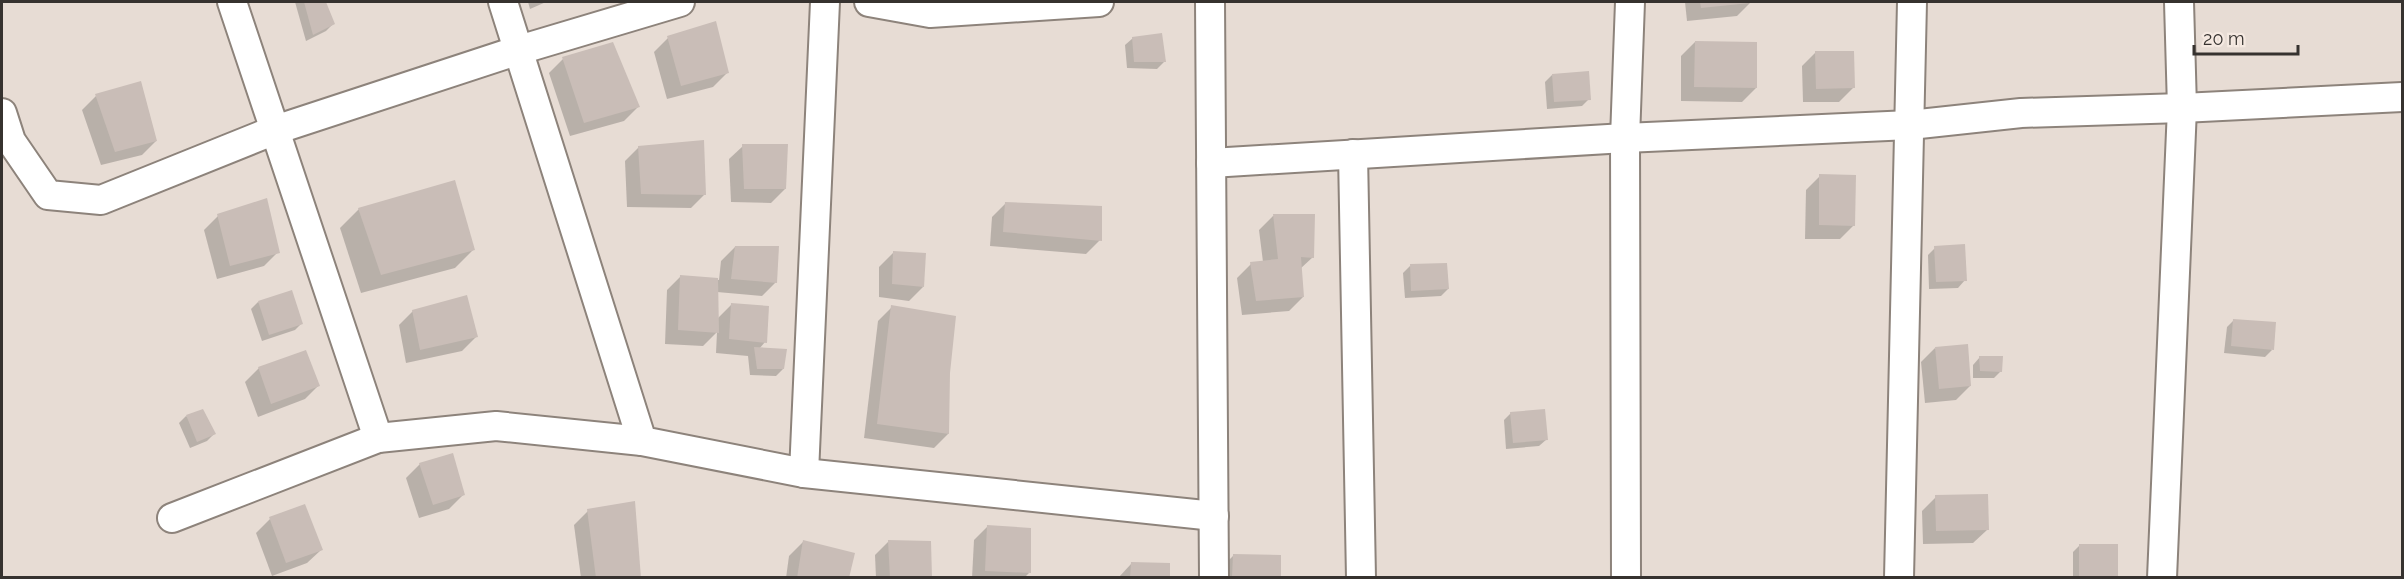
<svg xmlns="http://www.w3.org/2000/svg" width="2404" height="579" viewBox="0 0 2404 579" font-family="Raleway,sans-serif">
	<rect width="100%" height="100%" fill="#e7dcd4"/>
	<g fill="#0003">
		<polygon points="295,2 324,2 333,24 326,31 306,41"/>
		<polygon points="528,2 546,2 530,9"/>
		<polygon points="1685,2 1751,2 1737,16 1687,21"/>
		<polygon points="668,38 727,73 713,87 667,99 654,52"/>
		<polygon points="1133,38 1164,62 1157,69 1127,68 1125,45"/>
		<polygon points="1695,42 1756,88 1742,102 1681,101 1681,56"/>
		<polygon points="1816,52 1853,88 1839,102 1803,102 1802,66"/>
		<polygon points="563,59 638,107 624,121 570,136 549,73"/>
		<polygon points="1552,75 1589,99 1582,106 1547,109 1545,82"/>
		<polygon points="96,96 156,141 142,155 101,165 82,110"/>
		<polygon points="743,146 785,189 771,203 731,202 729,159"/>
		<polygon points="639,147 705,194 691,208 627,207 625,161"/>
		<polygon points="1820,176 1854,225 1840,239 1805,239 1806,190"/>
		<polygon points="1006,203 1100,240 1086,254 990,246 992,217"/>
		<polygon points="359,209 474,249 455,268 361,293 340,228"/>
		<polygon points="1314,215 1313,257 1300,269 1303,297 1289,311 1242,315 1237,278 1251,264 1263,262 1259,230 1273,216"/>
		<polygon points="218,216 278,252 264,266 217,279 204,230"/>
		<polygon points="735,247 776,282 762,296 717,292 717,319 731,305 765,342 759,349 783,369 776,376 750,375 748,356 716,353 717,332 703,346 665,344 667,290 681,276 719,280 721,261"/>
		<polygon points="1935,248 1965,280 1958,288 1929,289 1928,255"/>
		<polygon points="893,253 923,287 909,301 879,297 879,267"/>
		<polygon points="1410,266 1448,289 1441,296 1405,298 1403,273"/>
		<polygon points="258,302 302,323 295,330 262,341 251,309"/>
		<polygon points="892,307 948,373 948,434 934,448 864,438 878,321"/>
		<polygon points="413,311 476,337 462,351 406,363 399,325"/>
		<polygon points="2234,320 2272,350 2265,357 2224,353 2227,327"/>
		<polygon points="1935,348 1970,386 1956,400 1925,403 1921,362"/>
		<polygon points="1980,357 2001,371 1994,378 1973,378 1973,365"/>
		<polygon points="259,368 319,385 305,399 258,417 245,382"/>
		<polygon points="1511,413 1547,439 1539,446 1506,449 1504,420"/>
		<polygon points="186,416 214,434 207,441 190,448 179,423"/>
		<polygon points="420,464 463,495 449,509 419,518 406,478"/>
		<polygon points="1936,497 1987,530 1973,543 1923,544 1922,511"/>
		<polygon points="588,511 640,578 581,578 574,525"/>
		<polygon points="270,519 321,550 307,563 272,576 256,533"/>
		<polygon points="988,526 1029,573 1024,578 972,578 974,540"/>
		<polygon points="889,541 930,578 876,578 875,555"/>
		<polygon points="803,542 847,578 786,578 789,556"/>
		<polygon points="2080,545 2116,575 2114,578 2073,578 2073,552"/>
		<polygon points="1233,556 1279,578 1219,578 1219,570"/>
		<polygon points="1132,563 1169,578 1118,578"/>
	</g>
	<g fill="#c9bdb7">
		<polygon points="304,2 326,2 335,24 313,35"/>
		<polygon points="1700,2 1750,2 1750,3 1701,8"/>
		<polygon points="716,21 729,73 681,86 667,36"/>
		<polygon points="1162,33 1166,62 1134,62 1132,37"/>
		<polygon points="1695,41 1757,42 1757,88 1694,87"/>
		<polygon points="613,42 640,107 584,123 562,57"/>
		<polygon points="1815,51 1854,51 1855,88 1816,89"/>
		<polygon points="1589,71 1591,100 1554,102 1552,74"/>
		<polygon points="141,81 157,141 115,152 95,94"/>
		<polygon points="704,140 706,195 641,194 638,146"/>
		<polygon points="742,144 788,144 786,189 744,189"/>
		<polygon points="1819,174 1856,175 1855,226 1819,225"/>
		<polygon points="455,180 475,250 381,275 358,208"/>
		<polygon points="267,198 280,253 230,266 217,214"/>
		<polygon points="1005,202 1102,206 1102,241 1003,232"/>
		<polygon points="1273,214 1315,214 1314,258 1301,257 1304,297 1256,301 1250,262 1278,259"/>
		<polygon points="1965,244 1967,281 1936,282 1934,246"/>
		<polygon points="735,246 779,246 777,283 731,279"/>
		<polygon points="893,251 926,253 924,287 892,284"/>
		<polygon points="1447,263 1449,289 1411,291 1410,264"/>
		<polygon points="680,275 718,278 719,333 678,330"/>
		<polygon points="292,290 303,324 269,335 258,301"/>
		<polygon points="467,295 478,337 420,350 412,310"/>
		<polygon points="731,303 769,306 767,343 729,339"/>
		<polygon points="891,305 956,316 950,373 949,434 877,424"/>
		<polygon points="2233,319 2276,322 2274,350 2231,346"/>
		<polygon points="1968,344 1971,386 1939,389 1935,347"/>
		<polygon points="754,347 787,349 784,369 757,369"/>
		<polygon points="306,350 320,386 271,404 258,367"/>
		<polygon points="1979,356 2003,356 2002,372 1980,371"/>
		<polygon points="203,409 216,434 197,442 186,415"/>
		<polygon points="1545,409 1548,440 1513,443 1510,412"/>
		<polygon points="453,453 465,495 433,505 419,463"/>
		<polygon points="1988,494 1989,530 1936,531 1935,495"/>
		<polygon points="635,501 641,578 596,578 587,509"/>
		<polygon points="305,504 323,550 286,563 269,517"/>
		<polygon points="987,525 1031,528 1031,573 985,571"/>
		<polygon points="803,540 855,553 849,578 797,578"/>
		<polygon points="888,540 931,541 932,578 890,578"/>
		<rect x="2079" y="544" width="39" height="32"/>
		<polygon points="1233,554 1281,555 1281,578 1232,578"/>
		<polygon points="1131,562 1170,563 1170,578 1130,578"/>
	</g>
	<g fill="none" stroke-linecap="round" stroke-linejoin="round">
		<defs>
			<g id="street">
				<polyline points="232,2 378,438"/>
				<polyline points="503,2 642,441 804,473 1214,516"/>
				<polyline points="869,2 930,13 1099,2"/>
				<polyline points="1210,2 1214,578"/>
				<polyline points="2,113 11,141 48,195 101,200 275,130 519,50 680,2"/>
				<polyline points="1353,154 1361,578"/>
				<polyline points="1211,163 1625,138 1910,125 2021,113 2182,108 2402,97"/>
				<polyline points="804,473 825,2"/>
				<polyline points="172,518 378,438 496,426 642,441"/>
				<polyline points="1626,578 1625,138 1630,2"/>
				<polyline points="1899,578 1912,2"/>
				<polyline points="2162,578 2182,108 2179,2"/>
			</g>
		</defs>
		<use href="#street" stroke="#8d837b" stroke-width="32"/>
		<use href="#street" stroke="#fff" stroke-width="28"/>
	</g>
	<rect width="2404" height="579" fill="none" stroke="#36322f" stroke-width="6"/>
	<path d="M2194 45v9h104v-9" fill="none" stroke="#36322f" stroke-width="3"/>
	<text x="2203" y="45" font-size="18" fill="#36322f" stroke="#f5e9e1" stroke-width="4.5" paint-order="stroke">20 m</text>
</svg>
